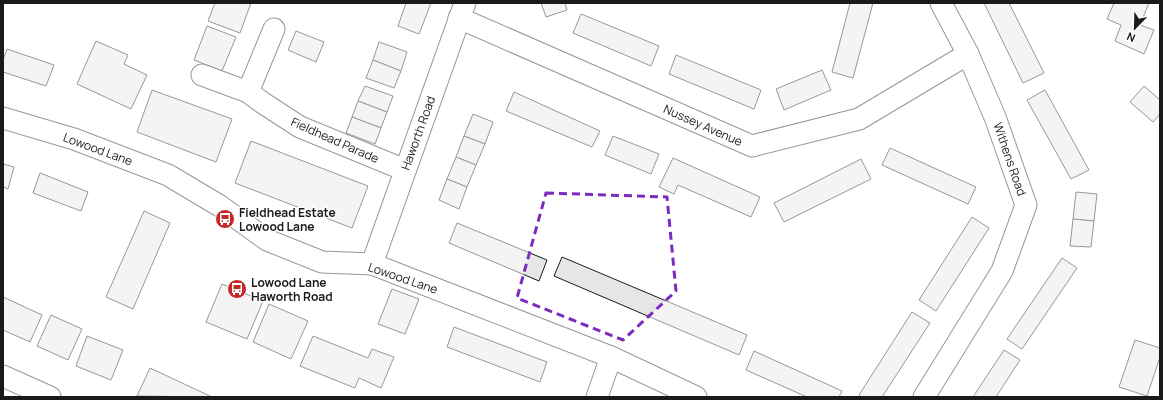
<svg xmlns="http://www.w3.org/2000/svg" width="1163" height="400" viewBox="0 0 1163 400" font-family="Manrope,sans-serif">
	<rect width="100%" height="100%" fill="#fff"/>
	<g fill="#e6e6e6" stroke="#1a1a1a">
		<polygon points="215,3 251,3 240,33 208,21"/>
		<polygon points="406,3 431,3 419,34 398,26"/>
		<polygon points="541,3 565,3 567,10 546,17"/>
		<polygon points="850,3 873,3 853,78 832,72"/>
		<polygon points="984,3 1009,3 1044,73 1023,83"/>
		<polygon points="1114,3 1149,3 1140,25 1154,30 1144,54 1115,41 1121,25 1107,19"/>
		<polygon points="581,14 659,46 651,66 573,33"/>
		<polygon points="207,26 236,37 222,71 194,60"/>
		<polygon points="296,31 324,42 316,62 288,50"/>
		<polygon points="96,41 128,55 124,64 147,75 131,109 77,84"/>
		<polygon points="379,42 407,52 401,71 373,60"/>
		<polygon points="7,49 54,65 46,86 3,72 3,60"/>
		<polygon points="676,55 761,90 754,109 669,74"/>
		<polygon points="373,60 401,71 394,88 366,78"/>
		<polygon points="822,70 831,90 784,110 776,89"/>
		<polygon points="365,86 393,96 387,112 358,101"/>
		<polygon points="1144,86 1160,100 1160,114 1153,122 1130,102"/>
		<polygon points="152,90 232,119 216,162 137,132"/>
		<polygon points="1045,90 1089,170 1071,179 1027,100"/>
		<polygon points="514,92 600,131 592,147 506,111"/>
		<polygon points="358,101 387,112 381,128 352,117"/>
		<polygon points="473,114 493,122 485,144 464,136"/>
		<polygon points="352,117 381,128 375,144 346,133"/>
		<polygon points="464,136 485,144 476,165 456,157"/>
		<polygon points="613,136 659,154 651,174 605,155"/>
		<polygon points="251,141 368,186 352,228 235,183"/>
		<polygon points="890,148 976,187 968,204 882,165"/>
		<polygon points="456,157 476,165 467,187 447,179"/>
		<polygon points="673,158 760,197 751,217 678,185 674,194 659,187"/>
		<polygon points="861,159 871,179 784,222 774,203"/>
		<polygon points="3,164 14,167 8,189 3,187"/>
		<polygon points="40,173 88,192 81,211 33,193"/>
		<polygon points="447,179 467,187 459,209 439,200"/>
		<polygon points="1076,192 1097,194 1094,221 1073,219"/>
		<polygon points="144,211 170,223 133,309 106,297"/>
		<polygon points="972,217 989,228 936,311 919,300"/>
		<polygon points="1073,219 1094,221 1091,247 1070,246"/>
		<polygon points="457,223 547,260 539,281 449,243"/>
		<polygon points="562,257 747,335 739,355 554,276"/>
		<polygon points="1062,258 1077,268 1022,349 1007,339"/>
		<polygon points="222,284 263,301 247,339 206,322"/>
		<polygon points="392,289 419,299 405,334 378,324"/>
		<polygon points="3,297 42,315 30,342 3,330"/>
		<polygon points="269,304 308,321 291,359 253,342"/>
		<polygon points="912,312 930,323 882,397 862,397 859,395"/>
		<polygon points="51,315 82,329 68,360 37,346"/>
		<polygon points="454,327 547,362 540,382 447,347"/>
		<polygon points="87,336 123,350 111,380 76,366"/>
		<polygon points="313,336 368,358 372,349 394,357 381,388 359,378 355,388 300,366"/>
		<polygon points="1135,340 1160,348 1160,357 1147,396 1119,387"/>
		<polygon points="1004,350 1020,360 996,397 973,397"/>
		<polygon points="754,351 842,391 839,397 807,397 746,370"/>
		<polygon points="150,368 212,397 137,396"/>
	</g>
	<g fill="none" stroke-linecap="round" stroke-linejoin="round">
		<defs>
			<g id="street">
				<polyline points="459,18 752,146 859,119 968,54"/>
				<polyline points="202,75 248,92 263,103 300,127 405,170"/>
				<polyline points="248,92 274,29"/>
				<polyline points="3,118 74,139 168,175 220,206 267,240 322,262 372,264 611,357 696,397"/>
				<polyline points="372,264 465,3"/>
				<polyline points="3,376 50,397"/>
				<polyline points="597,397 611,357"/>
				<polyline points="924,397 1002,271 1026,205 995,117 968,54 941,3"/>
			</g>
		</defs>
		<use href="#street" stroke="#1a1a1a" stroke-width="23"/>
		<use href="#street" stroke="#fff" stroke-width="21"/>
	</g>
	<path d="M0 0H1163V400H0ZM546,193L667,197L676,291L623,340L517,298Z" fill="#fff" fill-opacity=".55" fill-rule="evenodd"/>
	<path fill="none" stroke="#7b2cbf" stroke-width="3" stroke-dasharray="8 5" stroke-linejoin="round" d="M546,193L667,197L676,291L623,340L517,298Z"/>
	<defs>
		<symbol id="bus-disc" viewBox="-11 -11 22 22"><circle r="9.5" fill="#c62828" stroke="#fff"/><path d="M-5-6H5V4H4V6H2V4H-2V6H-4V4H-5ZM-3.5-4V0h7V-4ZM-3.5 1.2v1.5H-2V1.2ZM2 1.2v1.5H3.5V1.2Z" fill="#fff"/></symbol>
	</defs>
	<g fill-rule="evenodd">
		<use href="#bus-disc" x="214" y="208" width="22" height="22"/>
		<use href="#bus-disc" x="226" y="278" width="22" height="22"/>
	</g>
	<g text-anchor="middle" dominant-baseline="central" stroke-width="3" stroke-linejoin="round" paint-order="stroke">
		<g font-size="12" fill="#1a1a1a" stroke="#fff">
			<text transform="translate(703 125) rotate(24)">Nussey Avenue</text>
			<text transform="translate(418 133) rotate(-70)">Haworth Road</text>
			<text transform="translate(335 140) rotate(24)">Fieldhead Parade</text>
			<text transform="translate(98 149) rotate(20)">Lowood Lane</text>
			<text transform="translate(1010 159) rotate(71)">Withens Road</text>
			<text transform="translate(403 278) rotate(19)">Lowood Lane</text>
		</g>
		<g font-size="12" font-weight="bold" fill="#1a1a1a" stroke="#fff" text-anchor="start">
			<text x="239" y="212">Fieldhead Estate<tspan x="239" dy="14">Lowood Lane</tspan></text>
			<text x="251" y="282">Lowood Lane<tspan x="251" dy="14">Haworth Road</tspan></text>
		</g>
	</g>
	<rect width="1163" height="400" fill="none" stroke="#1a1a1a" stroke-width="8"/>
	<g transform="translate(1135 28) rotate(203)" stroke="#ffffff" stroke-width="3" paint-order="stroke">
	<path d="M0-3L7 15L0 10L-7 15Z" fill="#1a1a1a"/>
	<text y="-6" font-size="11" font-weight="bold" text-anchor="middle" fill="#1a1a1a">N</text>
	</g>
</svg>
